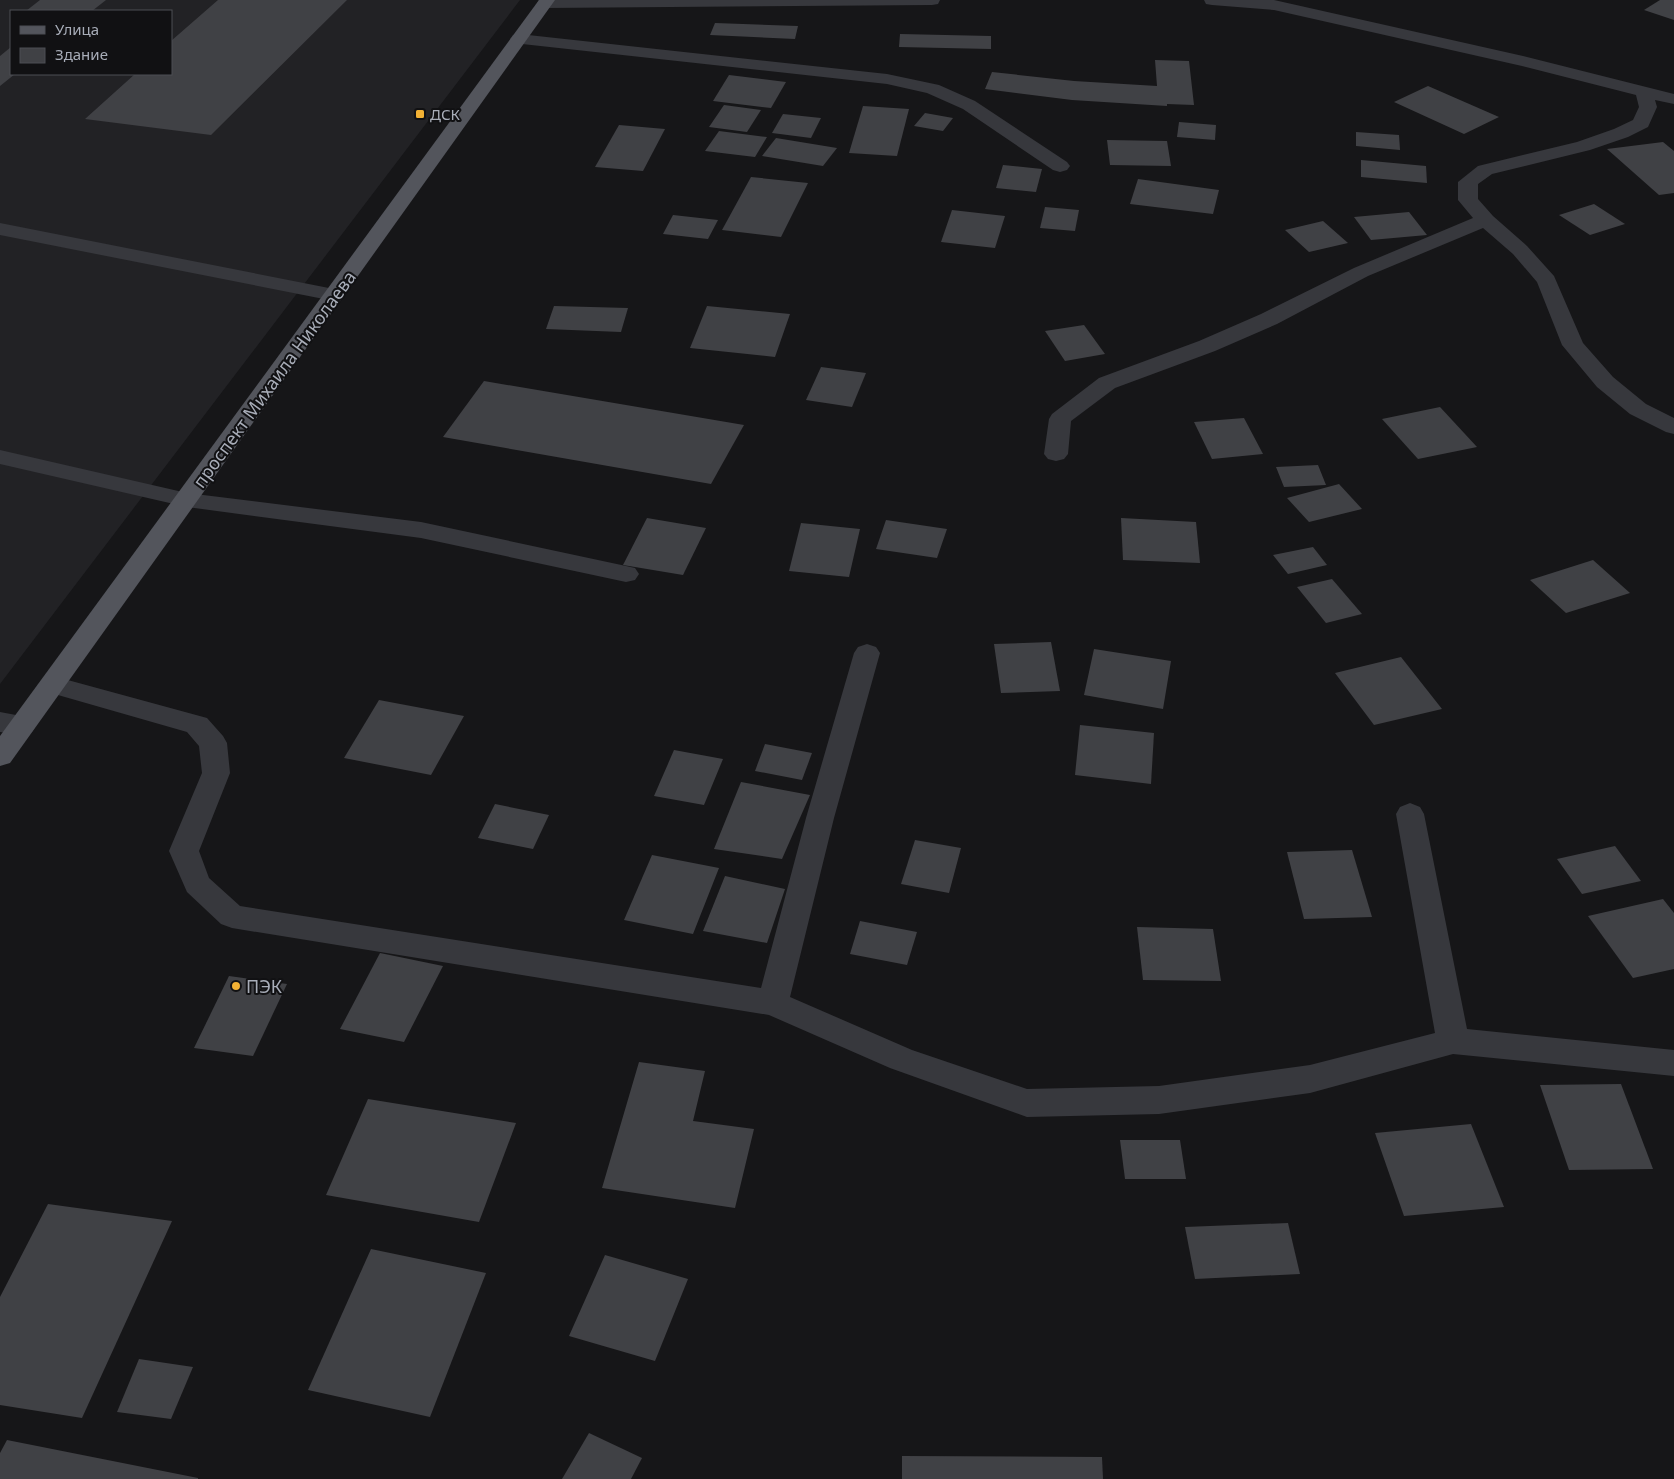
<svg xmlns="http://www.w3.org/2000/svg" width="1674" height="1479" viewBox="0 0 1674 1479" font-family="'Noto Sans',sans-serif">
	<rect width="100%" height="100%" fill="#161618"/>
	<path fill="#222225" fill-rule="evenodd" d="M0,0H520L0,684ZM11,11H171V74H11Z"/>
	<g fill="#404145">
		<polygon points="40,0 106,0 92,11 26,11"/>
		<polygon points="218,0 347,0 211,135 85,119 135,74 171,74 171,41"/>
		<polygon points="1660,0 1674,0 1674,20 1644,10"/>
		<polygon points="715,23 798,26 795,39 710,35"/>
		<polygon points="900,34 991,36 991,49 899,47"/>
		<polygon points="11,47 11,74 15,74 0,86 0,56"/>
		<polygon points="1155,60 1189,61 1194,105 1167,104 1167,106 1072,100 985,89 992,72 1074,81 1157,86"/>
		<polygon points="729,75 786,82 771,108 713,101"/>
		<polygon points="1428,86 1499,117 1464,134 1394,102"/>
		<polygon points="724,105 761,110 747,132 709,127"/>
		<polygon points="863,106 909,109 897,156 849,153"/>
		<polygon points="925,113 953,118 943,131 914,126"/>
		<polygon points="783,114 821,118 811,138 772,133"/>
		<polygon points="1179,122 1216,125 1215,140 1177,137"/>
		<polygon points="619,125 665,129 643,171 595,167"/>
		<polygon points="719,131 767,137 755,157 705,151"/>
		<polygon points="1356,132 1399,135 1400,150 1356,146"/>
		<polygon points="776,138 837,148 823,166 762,156"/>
		<polygon points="1107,140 1167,141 1171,166 1110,165"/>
		<polygon points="1663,142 1674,151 1674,193 1659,195 1607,149"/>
		<polygon points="1361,160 1426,166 1427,183 1361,177"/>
		<polygon points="1003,165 1042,169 1036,192 996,188"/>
		<polygon points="751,177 808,183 781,237 722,230"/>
		<polygon points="1138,179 1219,190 1213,214 1130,204"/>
		<polygon points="1594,204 1625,224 1590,235 1559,215"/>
		<polygon points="1045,207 1079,210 1075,231 1040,228"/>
		<polygon points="952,210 1005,216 995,248 941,242"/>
		<polygon points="1409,212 1427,235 1371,240 1354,217"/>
		<polygon points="673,215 718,220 708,239 663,234"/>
		<polygon points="1323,221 1348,243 1309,252 1285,230"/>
		<polygon points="554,306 628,308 621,332 546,329"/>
		<polygon points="707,306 790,314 775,357 690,348"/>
		<polygon points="1084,325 1105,354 1065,361 1045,331"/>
		<polygon points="821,367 866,373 852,407 806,400"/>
		<polygon points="484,381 744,425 711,484 443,437"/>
		<polygon points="1440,407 1477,447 1418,459 1382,419"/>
		<polygon points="1244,418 1263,454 1212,459 1194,422"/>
		<polygon points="1318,465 1326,485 1284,487 1276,467"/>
		<polygon points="1339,484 1362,509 1309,522 1287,498"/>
		<polygon points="647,518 706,528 683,575 623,565"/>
		<polygon points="1121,518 1196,522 1200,563 1123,560"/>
		<polygon points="886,520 947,529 937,558 876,549"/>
		<polygon points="801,523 860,529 849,577 789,571"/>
		<polygon points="1313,547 1327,565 1288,574 1273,555"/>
		<polygon points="1593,560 1630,593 1566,613 1530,580"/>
		<polygon points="1332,579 1362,614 1326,623 1297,587"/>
		<polygon points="1051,642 1060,691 1001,693 994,644"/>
		<polygon points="1094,649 1171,661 1163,709 1084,695"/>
		<polygon points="1401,657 1442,709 1374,725 1335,673"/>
		<polygon points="379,700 464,716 431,775 344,758"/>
		<polygon points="1080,725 1154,733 1151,784 1075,775"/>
		<polygon points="765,744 812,753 802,780 755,771"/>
		<polygon points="674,750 723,759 704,805 654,796"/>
		<polygon points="741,782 810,795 782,859 714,849"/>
		<polygon points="495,804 549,815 533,849 478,838"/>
		<polygon points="915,840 961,848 949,893 901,884"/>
		<polygon points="1615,846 1641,881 1582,894 1557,859"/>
		<polygon points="1352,850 1372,917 1304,919 1287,852"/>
		<polygon points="652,855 719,868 693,934 624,920"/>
		<polygon points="725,876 785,889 767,943 703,931"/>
		<polygon points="1663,899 1674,913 1674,969 1633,978 1588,916"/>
		<polygon points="860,921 917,932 907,965 850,954"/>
		<polygon points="1137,927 1213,929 1221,981 1143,980"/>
		<polygon points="380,953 443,966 404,1042 340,1029"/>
		<polygon points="229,976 287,984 253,1056 194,1048"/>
		<polygon points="639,1062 705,1071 693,1121 754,1129 735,1208 602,1188"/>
		<polygon points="1621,1084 1653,1169 1569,1170 1540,1085"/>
		<polygon points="368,1099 516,1123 479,1222 326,1195"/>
		<polygon points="1471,1124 1504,1207 1404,1216 1375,1133"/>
		<polygon points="1120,1140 1180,1140 1186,1179 1125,1179"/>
		<polygon points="48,1204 172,1221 82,1418 0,1405 0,1297"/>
		<polygon points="1288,1223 1300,1274 1195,1279 1185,1227"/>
		<polygon points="371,1249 486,1273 430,1417 308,1390"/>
		<polygon points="605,1255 688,1279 655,1361 569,1336"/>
		<polygon points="139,1359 193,1367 171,1419 117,1412"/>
		<polygon points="589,1433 642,1458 631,1479 562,1479"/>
		<polygon points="7,1440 198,1478 198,1479 0,1479 0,1453"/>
		<polygon points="902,1456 1102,1457 1103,1479 902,1479"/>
	</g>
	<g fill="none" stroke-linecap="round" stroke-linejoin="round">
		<g fill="#37383d" fill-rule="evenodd">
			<polygon points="539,0 940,0 938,4 932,5 545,8 539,7 537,3"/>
			<polygon points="1204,0 1274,0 1523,56 1674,94 1674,104 1655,100 1657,107 1648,127 1628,137 1590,150 1492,174 1478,184 1478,199 1493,216 1527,246 1554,276 1583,343 1613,377 1646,404 1674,418 1674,434 1666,432 1630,414 1597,387 1562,345 1537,282 1513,254 1483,228 1368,276 1277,324 1215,351 1115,388 1071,421 1068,454 1064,459 1056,461 1048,459 1044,454 1049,419 1052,414 1099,378 1199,341 1261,314 1354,268 1473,218 1458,200 1458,182 1478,166 1577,142 1614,129 1633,120 1639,107 1636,95 1522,66 1274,10 1212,5 1206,4"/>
			<polygon points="519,34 887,74 939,85 975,101 1067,162 1070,166 1067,170 1060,172 1053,170 963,109 927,93 887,84 513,43 510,39 513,35"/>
			<polygon points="0,223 334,289 341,291 344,295 341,299 334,301 0,235"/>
			<polygon points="0,450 187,493 421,522 626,566 635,568 639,574 635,580 626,582 421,538 187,507 0,464"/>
			<polygon points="867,644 876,647 880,653 834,818 790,997 912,1050 1027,1089 1159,1086 1310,1065 1435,1033 1396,814 1400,807 1410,803 1420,807 1424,814 1467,1029 1674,1050 1674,1076 1453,1054 1310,1093 1159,1114 1027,1117 890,1068 769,1015 232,928 221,924 187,892 169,851 202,773 199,746 187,732 44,691 40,685 44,679 53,676 207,718 223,736 227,743 230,773 199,851 209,878 240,906 761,988 806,818 854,653 858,647"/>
			<polygon points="0,712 32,718 36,725 32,732 22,735 0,732"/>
		</g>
		<polygon fill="#53555c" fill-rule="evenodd" points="539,0 555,0 10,763 0,766 0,736"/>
	</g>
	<g fill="#f2b134" stroke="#111113" stroke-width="2">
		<rect x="415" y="109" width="10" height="10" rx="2.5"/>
		<circle cx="236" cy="986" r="5"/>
	</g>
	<g text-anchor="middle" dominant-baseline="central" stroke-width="4" stroke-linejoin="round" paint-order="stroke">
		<g font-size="15" fill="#a8adb8" stroke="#111113" text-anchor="start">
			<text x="430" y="114">ДСК</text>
		</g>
		<g font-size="18" fill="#a8adb8" stroke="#111113">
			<text transform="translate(274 379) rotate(-54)">проспект Михаила Николаева</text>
		</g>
		<g font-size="18" fill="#a8adb8" stroke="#111113" text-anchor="start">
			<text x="246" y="986">ПЭК</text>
		</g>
	</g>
	<rect x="10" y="10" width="162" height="65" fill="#111113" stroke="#4d4f55"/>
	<rect x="20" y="26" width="25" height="8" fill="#53555c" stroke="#4d4f55"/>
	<text x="55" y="35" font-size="15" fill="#a8adb8">Улица</text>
	<rect x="20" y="48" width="25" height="15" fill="#404145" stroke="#4d4f55"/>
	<text x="55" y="60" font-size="15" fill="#a8adb8">Здание</text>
</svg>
